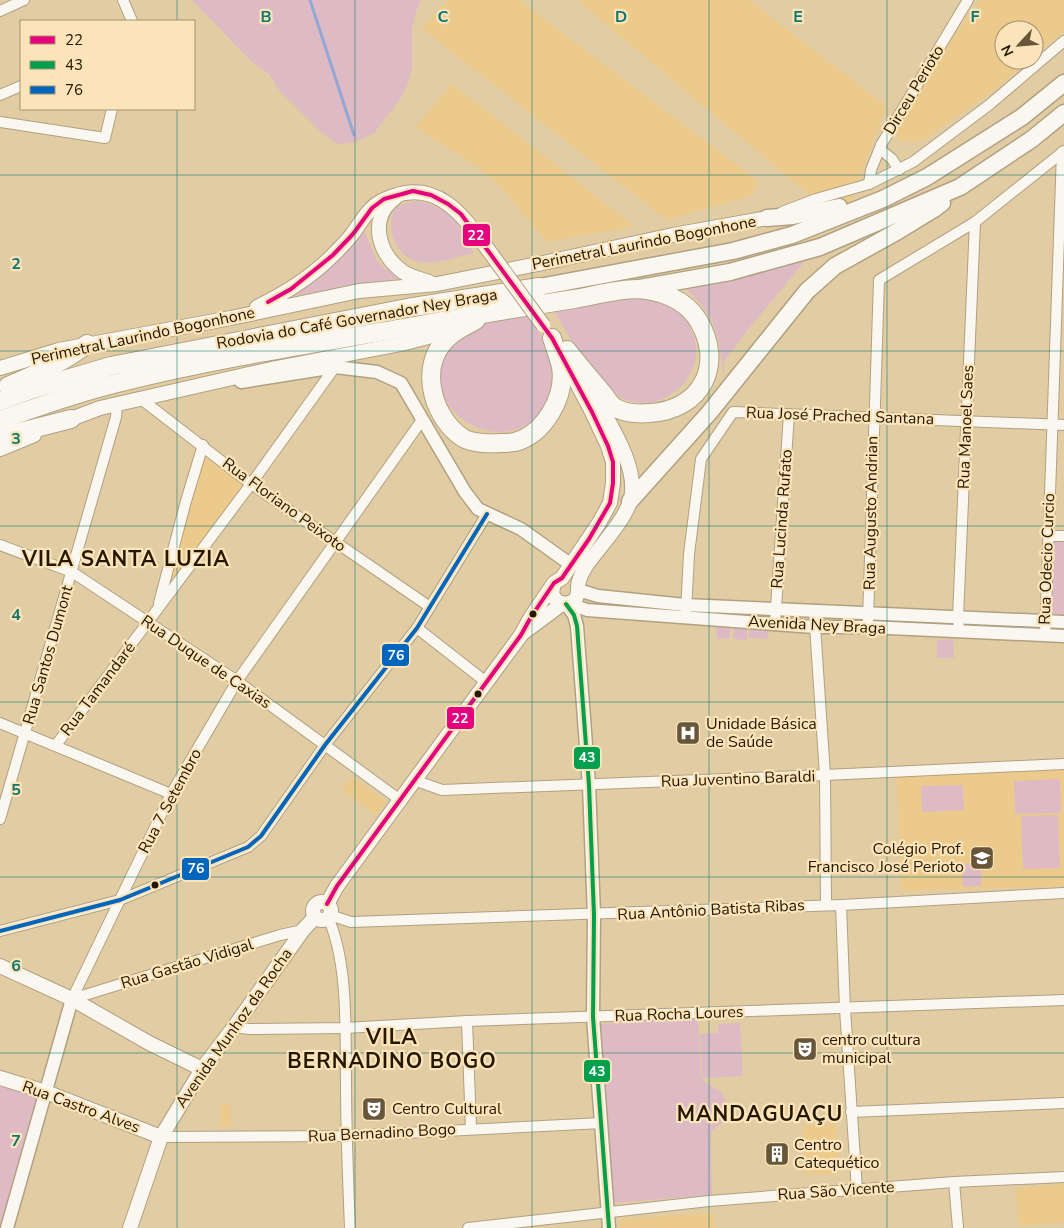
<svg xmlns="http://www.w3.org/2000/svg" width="1064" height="1228" viewBox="0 0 1064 1228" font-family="'Nunito Sans',sans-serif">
	<rect width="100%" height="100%" fill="#e1cca3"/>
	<g fill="#ebca8b">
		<polygon points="448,0 519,0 758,181 753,195 667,220 422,29"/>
		<polygon points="577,0 749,0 886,106 843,223"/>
		<polygon points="979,0 1064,0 1064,31 1034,56 1034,30 1004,30 1004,60 1030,60 992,92 920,142 900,142 894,124"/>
		<polygon points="452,84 629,222 633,227 547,242 497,183 476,166 415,127"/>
		<polygon points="202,456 244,484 168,586"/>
		<polygon points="1064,768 1064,886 901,891 897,775"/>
		<polygon points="352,777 386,801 376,815 342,790"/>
		<polygon points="220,1104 230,1104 231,1127 220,1127"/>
		<polygon points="836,1123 839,1174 805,1175 803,1125"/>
		<polygon points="1064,1184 1064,1222 1019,1226 1016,1188"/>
		<polygon points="714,1213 715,1228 620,1228 620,1219"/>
	</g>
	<g fill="#debac5">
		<polygon points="192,0 421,0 416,11 412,29 412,68 407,86 398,102 374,133 356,142 337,144 321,132 279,90 269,74 252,62"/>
		<path d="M416,201C452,206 458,224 474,253C459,256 435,265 420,262C396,258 387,231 393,211L403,204Z"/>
		<polygon points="363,228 376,259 385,269 401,278 286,297"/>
		<path d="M800,256L804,262L750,327L724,361V375C721,366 722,358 720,349C717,324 703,302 683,287Z"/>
		<path d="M652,295C661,300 671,304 679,311C684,315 689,324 691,330C693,334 695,339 696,344C700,387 653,418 616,395C591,379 569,335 553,310L607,299Z"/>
		<path d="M524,311C540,332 551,349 553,375C554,379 555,383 554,387C553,391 550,396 548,400C517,467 416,417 445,355C446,352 447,347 449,345C452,341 458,339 462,336C469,332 477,326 484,322C496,316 512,314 524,311Z"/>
		<polygon points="1049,538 1064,538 1064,619 1048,619"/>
		<polygon points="716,625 730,625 730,638 717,639"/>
		<polygon points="734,625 747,626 747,640 733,639"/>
		<polygon points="750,626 768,626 768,639 749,638"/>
		<polygon points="953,639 954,658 937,658 937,640"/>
		<polygon points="1060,779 1061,813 1015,814 1014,781"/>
		<polygon points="963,785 964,810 922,812 921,786"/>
		<polygon points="1058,815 1060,868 1023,869 1021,816"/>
		<polygon points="962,864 981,864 981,886 963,887"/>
		<path d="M698,1018L701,1078C706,1084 712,1086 718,1090C726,1096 729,1110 725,1120L712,1131L711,1136L712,1195L612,1203L600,1076V1024Z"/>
		<polygon points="740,1023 743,1076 702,1078 700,1034 718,1033 718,1024"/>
		<polygon points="0,1082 42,1095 4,1224 0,1223"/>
	</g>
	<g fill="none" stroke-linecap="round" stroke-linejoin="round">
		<polyline stroke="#93a8d4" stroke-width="3" points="310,0 354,135"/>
		<defs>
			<g id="minor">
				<polyline points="123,0 132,21"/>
				<polyline points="0,11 24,0"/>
				<polyline points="0,95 21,86"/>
				<polyline points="0,122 105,138 112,109"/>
				<polyline points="881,145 881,150 892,159 899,170"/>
				<polyline points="869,184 871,170 881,145 968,0"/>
				<polyline points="782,212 816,199 869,184 913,162 989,105 1064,41"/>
				<polyline points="141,399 251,484 430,607"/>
				<polyline points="1048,536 1064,536"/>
				<polyline points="0,545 72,572 237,681 400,800"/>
				<polyline points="159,603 186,501 203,445"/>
				<polyline points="814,611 825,775 826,904"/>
				<polyline points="686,612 689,554 701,459 733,412 1064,425"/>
				<polyline points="868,620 879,280 975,222 1064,151"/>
				<polyline points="775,623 789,414"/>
				<polyline points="417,628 486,682"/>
				<polyline points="959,632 958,617 975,222"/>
				<polyline points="1045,636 1062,152"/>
				<polyline points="0,723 171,794"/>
				<polyline points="56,745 251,484 335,367"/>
				<polyline points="414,780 442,790 825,775 1064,764"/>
				<polyline points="0,819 116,417 117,404"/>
				<polyline points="841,905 845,1009 857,1190"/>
				<polyline points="330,915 351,922 841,905 1064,893"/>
				<path d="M328,917C349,966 345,1031 346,1083C346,1131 348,1180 350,1228"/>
				<polyline points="0,931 120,900 248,847 261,836 325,745 417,628 487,514"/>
				<polyline points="72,999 171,794 237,681 422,420"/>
				<polyline points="72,999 280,935 303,930"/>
				<polyline points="467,1021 471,1129"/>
				<polyline points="234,1027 249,1029 345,1028 467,1021 1064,1000"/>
				<polyline points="851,1112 1064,1103"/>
				<polyline points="161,1137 346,1136 602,1123"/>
				<polyline points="954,1182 958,1228"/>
				<polyline points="468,1228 709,1201 954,1182 1064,1177"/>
			</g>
			<g id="tertiary">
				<polyline points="241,382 335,367 377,372 401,383 465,492 478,509 521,529 570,564"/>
				<polyline points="578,590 598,596 685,605 1064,622"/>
				<polyline points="566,604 574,615 577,626 589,785 594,915 593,1017 609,1228"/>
				<polyline points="571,604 587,610 814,627 868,627 1064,636"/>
				<polyline points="7,1228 72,999"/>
			</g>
			<g id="secondary">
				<path d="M395,198C368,218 378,254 403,272C411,277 420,279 429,282"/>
				<path d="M257,307C286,293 313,276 335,253C341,247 348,240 353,233C359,225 364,216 371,209C377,202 386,199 394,196C442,179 468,223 492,255"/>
				<polyline points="0,368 59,350 231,318 359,291 437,284 543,263 673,235 767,218"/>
				<polyline points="63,422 100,408 276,368 401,344 455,330"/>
				<polyline points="0,449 34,435"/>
				<path d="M553,587L552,595L558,602L566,604L574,601C578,596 578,593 578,587C578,581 583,571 586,566C600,546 622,524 630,502C641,470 609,423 594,395"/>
				<polyline points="523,633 562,604"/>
				<circle cx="322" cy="911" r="9"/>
				<polyline points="327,904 337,886 521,635 531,617 554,583 562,578 599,523 610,503 613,483 613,462 608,446 592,412 562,355"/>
				<polyline points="0,966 72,999 149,1043 202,1069"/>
				<polyline points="0,1078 46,1092 161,1137"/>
				<polyline points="130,1228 161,1137 202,1069 234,1027 303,930 315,917"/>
			</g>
			<g id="trunk">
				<polyline points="767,218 793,216 839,207"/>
				<polyline points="539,287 733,251 792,235 883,199 927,177 1022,117 1064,83"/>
				<polyline points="640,288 730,272 820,247 960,187 1032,139 1064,113"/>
				<polyline points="630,501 709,413 807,291 835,266 898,231 934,209 942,203"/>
			</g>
			<g id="motorway">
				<path d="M476,320C464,327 451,332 442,344C420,372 434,419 463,438C472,443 489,444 500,443C505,443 510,443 515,442C544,434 566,397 561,367C559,358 555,348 552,338"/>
				<path d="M8,386C36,374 63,363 87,344"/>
				<polyline points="0,401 33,389 111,366 407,308 539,287"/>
				<path d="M0,420C43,405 86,390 130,380C227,356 327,342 425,324C475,315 524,307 574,299C592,296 618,289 636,289C660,290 685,299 698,320C725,364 702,410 650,413C638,414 623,414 613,406C608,402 605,395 601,391C589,377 578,364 567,350"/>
				<polyline points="0,437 71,419"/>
			</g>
		</defs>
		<use href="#minor" stroke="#b1a180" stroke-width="12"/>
		<use href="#tertiary" stroke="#b1a180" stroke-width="15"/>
		<use href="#secondary" stroke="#b1a180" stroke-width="16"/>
		<use href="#trunk" stroke="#b1a180" stroke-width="19"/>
		<use href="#motorway" stroke="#b1a180" stroke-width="20"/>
		<use href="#minor" stroke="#faf7f1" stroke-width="10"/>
		<use href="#tertiary" stroke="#faf7f1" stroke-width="12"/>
		<use href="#secondary" stroke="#faf7f1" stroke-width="14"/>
		<use href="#trunk" stroke="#faf7f1" stroke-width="16"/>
		<use href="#motorway" stroke="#faf7f1" stroke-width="18"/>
		<defs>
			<polyline id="secondary-bridge" points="492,255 543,325"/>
		</defs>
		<use href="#secondary-bridge" stroke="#b1a180" stroke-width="16" stroke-linecap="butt"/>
		<use href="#secondary-bridge" stroke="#faf7f1" stroke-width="14"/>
		<defs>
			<polyline id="bus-1" points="268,302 291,289 333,255 353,234 372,208 384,199 413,191 431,195 448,204 461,214 552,338 592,412 608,446 613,462 613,483 610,503 589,539 562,578 554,583 531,617 521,635 337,886 327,904"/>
			<polyline id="bus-2" points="566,604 574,615 577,626 589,785 594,915 593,1017 609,1228"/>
			<polyline id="bus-3" points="0,931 120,900 248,847 261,836 325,745 417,628 487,514"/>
		</defs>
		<use href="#bus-1" stroke="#fbe4b9" stroke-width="8"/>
		<use href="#bus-2" stroke="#fbe4b9" stroke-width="8"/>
		<use href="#bus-3" stroke="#fbe4b9" stroke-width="8"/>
		<use href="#bus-1" stroke="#e5007d" stroke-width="4"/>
		<use href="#bus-2" stroke="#029f4d" stroke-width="4"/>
		<use href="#bus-3" stroke="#0065bd" stroke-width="4"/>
	</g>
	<path fill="none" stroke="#0f766e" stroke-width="1" stroke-opacity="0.55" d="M177,0V21M355,0V1228M532,0V1228M709,0V1228M887,0V1228M177,109V1228M0,175H1064M0,351H1064M0,526H1064M0,702H1064M0,877H1064M0,1053H1064"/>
	<defs>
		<symbol id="hospital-square" viewBox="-11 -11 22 22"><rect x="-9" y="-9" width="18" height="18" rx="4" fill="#675639" stroke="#fbe4b9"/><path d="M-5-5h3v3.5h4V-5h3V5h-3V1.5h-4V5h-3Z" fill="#fff"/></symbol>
		<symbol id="school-square" viewBox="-11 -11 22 22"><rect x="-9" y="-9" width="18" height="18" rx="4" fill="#675639" stroke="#fbe4b9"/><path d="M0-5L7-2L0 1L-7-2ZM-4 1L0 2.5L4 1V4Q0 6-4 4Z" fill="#fff"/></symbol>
		<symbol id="theatre-square" viewBox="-11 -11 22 22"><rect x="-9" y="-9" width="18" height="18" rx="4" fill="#675639" stroke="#fbe4b9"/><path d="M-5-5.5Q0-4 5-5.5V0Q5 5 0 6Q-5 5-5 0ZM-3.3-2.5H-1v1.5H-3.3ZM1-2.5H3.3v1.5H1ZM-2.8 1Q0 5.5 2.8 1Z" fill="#fff"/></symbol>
		<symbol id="building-square" viewBox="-11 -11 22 22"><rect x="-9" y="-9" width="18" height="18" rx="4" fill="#675639" stroke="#fbe4b9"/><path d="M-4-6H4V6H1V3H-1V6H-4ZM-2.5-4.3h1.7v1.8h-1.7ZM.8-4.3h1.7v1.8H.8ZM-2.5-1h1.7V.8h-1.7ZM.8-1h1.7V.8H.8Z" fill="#fff"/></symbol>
	</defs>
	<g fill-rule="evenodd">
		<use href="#hospital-square" x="674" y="719" width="28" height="28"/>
		<use href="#school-square" x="968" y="844" width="28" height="28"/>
		<use href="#theatre-square" x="791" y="1035" width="28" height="28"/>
		<use href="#theatre-square" x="360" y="1095" width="28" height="28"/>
		<use href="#building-square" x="763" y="1140" width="28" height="28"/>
	</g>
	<g fill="#251700" stroke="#fbe4b9" stroke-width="2">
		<circle cx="533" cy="614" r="4.5"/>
		<circle cx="478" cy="694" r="4.5"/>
		<circle cx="155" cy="885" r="4.5"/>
	</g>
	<g text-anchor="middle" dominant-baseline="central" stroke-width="4.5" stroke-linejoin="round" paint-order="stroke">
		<g font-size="16" fill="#251700" stroke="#fbe4b9">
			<text transform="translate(914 90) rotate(-59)">Dirceu Perioto</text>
			<text transform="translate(644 243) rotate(-11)">Perimetral Laurindo Bogonhone</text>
			<text transform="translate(357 319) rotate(-10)">Rodovia do Café Governador Ney Braga</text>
			<text transform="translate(143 336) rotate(-12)">Perimetral Laurindo Bogonhone</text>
			<text transform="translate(840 416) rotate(2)">Rua José Prached Santana</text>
			<text transform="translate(966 427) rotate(-88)">Rua Manoel Saes</text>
			<text transform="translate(284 505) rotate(36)">Rua Floriano Peixoto</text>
			<text transform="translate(871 513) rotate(-89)">Rua Augusto Andrian</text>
			<text transform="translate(782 519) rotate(-86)">Rua Lucinda Rufato</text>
			<text transform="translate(1047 559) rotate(-88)">Rua Odecio Curcio</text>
			<text transform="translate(817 625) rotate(3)">Avenida Ney Braga</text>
			<text transform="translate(48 655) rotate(-74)">Rua Santos Dumont</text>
			<text transform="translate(206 662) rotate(34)">Rua Duque de Caxias</text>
			<text transform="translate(98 689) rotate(-53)">Rua Tamandaré</text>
			<text transform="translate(738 779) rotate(-2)">Rua Juventino Baraldi</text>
			<text transform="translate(170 801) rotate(-62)">Rua 7 Setembro</text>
			<text transform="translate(711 910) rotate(-3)">Rua Antônio Batista Ribas</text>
			<text transform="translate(187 964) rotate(-17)">Rua Gastão Vidigal</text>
			<text transform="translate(679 1014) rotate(-2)">Rua Rocha Loures</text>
			<text transform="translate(234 1028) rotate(-55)">Avenida Munhoz da Rocha</text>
			<text transform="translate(81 1107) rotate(20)">Rua Castro Alves</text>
			<text transform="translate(382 1133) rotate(-3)">Rua Bernadino Bogo</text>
			<text transform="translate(836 1191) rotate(-4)">Rua São Vicente</text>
		</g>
		<g font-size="16" fill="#251700" stroke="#fbe4b9" text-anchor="start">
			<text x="706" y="724">Unidade Básica<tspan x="706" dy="18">de Saúde</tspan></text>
			<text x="964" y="849" text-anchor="end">Colégio Prof.<tspan x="964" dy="18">Francisco José Perioto</tspan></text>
			<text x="822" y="1040">centro cultura<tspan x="822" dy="18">municipal</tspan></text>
			<text x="392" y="1109">Centro Cultural</text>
			<text x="794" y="1145">Centro<tspan x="794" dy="18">Catequético</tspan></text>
		</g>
		<g font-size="21" font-weight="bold" letter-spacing="1" fill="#251700" stroke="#fbe4b9">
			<text x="126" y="559">VILA SANTA LUZIA</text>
			<text x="392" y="1037">VILA<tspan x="392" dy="24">BERNADINO BOGO</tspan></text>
			<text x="760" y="1114">MANDAGUAÇU</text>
		</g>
	</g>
	<g font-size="16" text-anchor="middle" font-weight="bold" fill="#0f766e" stroke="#fbe4b9" stroke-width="4.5" stroke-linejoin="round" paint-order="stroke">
		<text x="266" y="22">B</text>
		<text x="443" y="22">C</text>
		<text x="621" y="22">D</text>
		<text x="798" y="22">E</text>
		<text x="975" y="22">F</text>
		<text x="16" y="269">2</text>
		<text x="16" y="444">3</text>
		<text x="16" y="620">4</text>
		<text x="16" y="795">5</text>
		<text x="16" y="971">6</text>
		<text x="16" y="1146">7</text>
	</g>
	<g stroke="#fbe4b9" stroke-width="2">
		<rect x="462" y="223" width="29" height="24" rx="5" fill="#e5007d"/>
		<rect x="381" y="643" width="29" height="24" rx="5" fill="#0065bd"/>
		<rect x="446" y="706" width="29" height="24" rx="5" fill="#e5007d"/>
		<rect x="573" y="746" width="28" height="24" rx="5" fill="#029f4d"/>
		<rect x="181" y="857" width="29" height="24" rx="5" fill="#0065bd"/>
		<rect x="583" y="1059" width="28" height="24" rx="5" fill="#029f4d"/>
	</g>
	<g font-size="14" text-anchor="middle" font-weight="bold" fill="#fff">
		<text x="476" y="240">22</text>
		<text x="396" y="660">76</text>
		<text x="460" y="723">22</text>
		<text x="587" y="762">43</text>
		<text x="196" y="873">76</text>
		<text x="597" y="1076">43</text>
	</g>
	<rect x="20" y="20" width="175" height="90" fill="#fbe4b9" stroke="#a5926f"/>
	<rect x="30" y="36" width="25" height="8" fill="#e5007d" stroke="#a5926f"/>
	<text x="65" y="45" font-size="15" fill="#251700">22</text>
	<rect x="30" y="61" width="25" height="8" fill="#029f4d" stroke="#a5926f"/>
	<text x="65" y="70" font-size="15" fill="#251700">43</text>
	<rect x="30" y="86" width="25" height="8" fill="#0065bd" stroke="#a5926f"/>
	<text x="65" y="95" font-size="15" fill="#251700">76</text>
	<g transform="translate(1019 45) rotate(244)"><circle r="24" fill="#fbe4b9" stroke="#a5926f"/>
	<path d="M0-4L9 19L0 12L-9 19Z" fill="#675639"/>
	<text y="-8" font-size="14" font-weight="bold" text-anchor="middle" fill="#251700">N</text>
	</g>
</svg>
